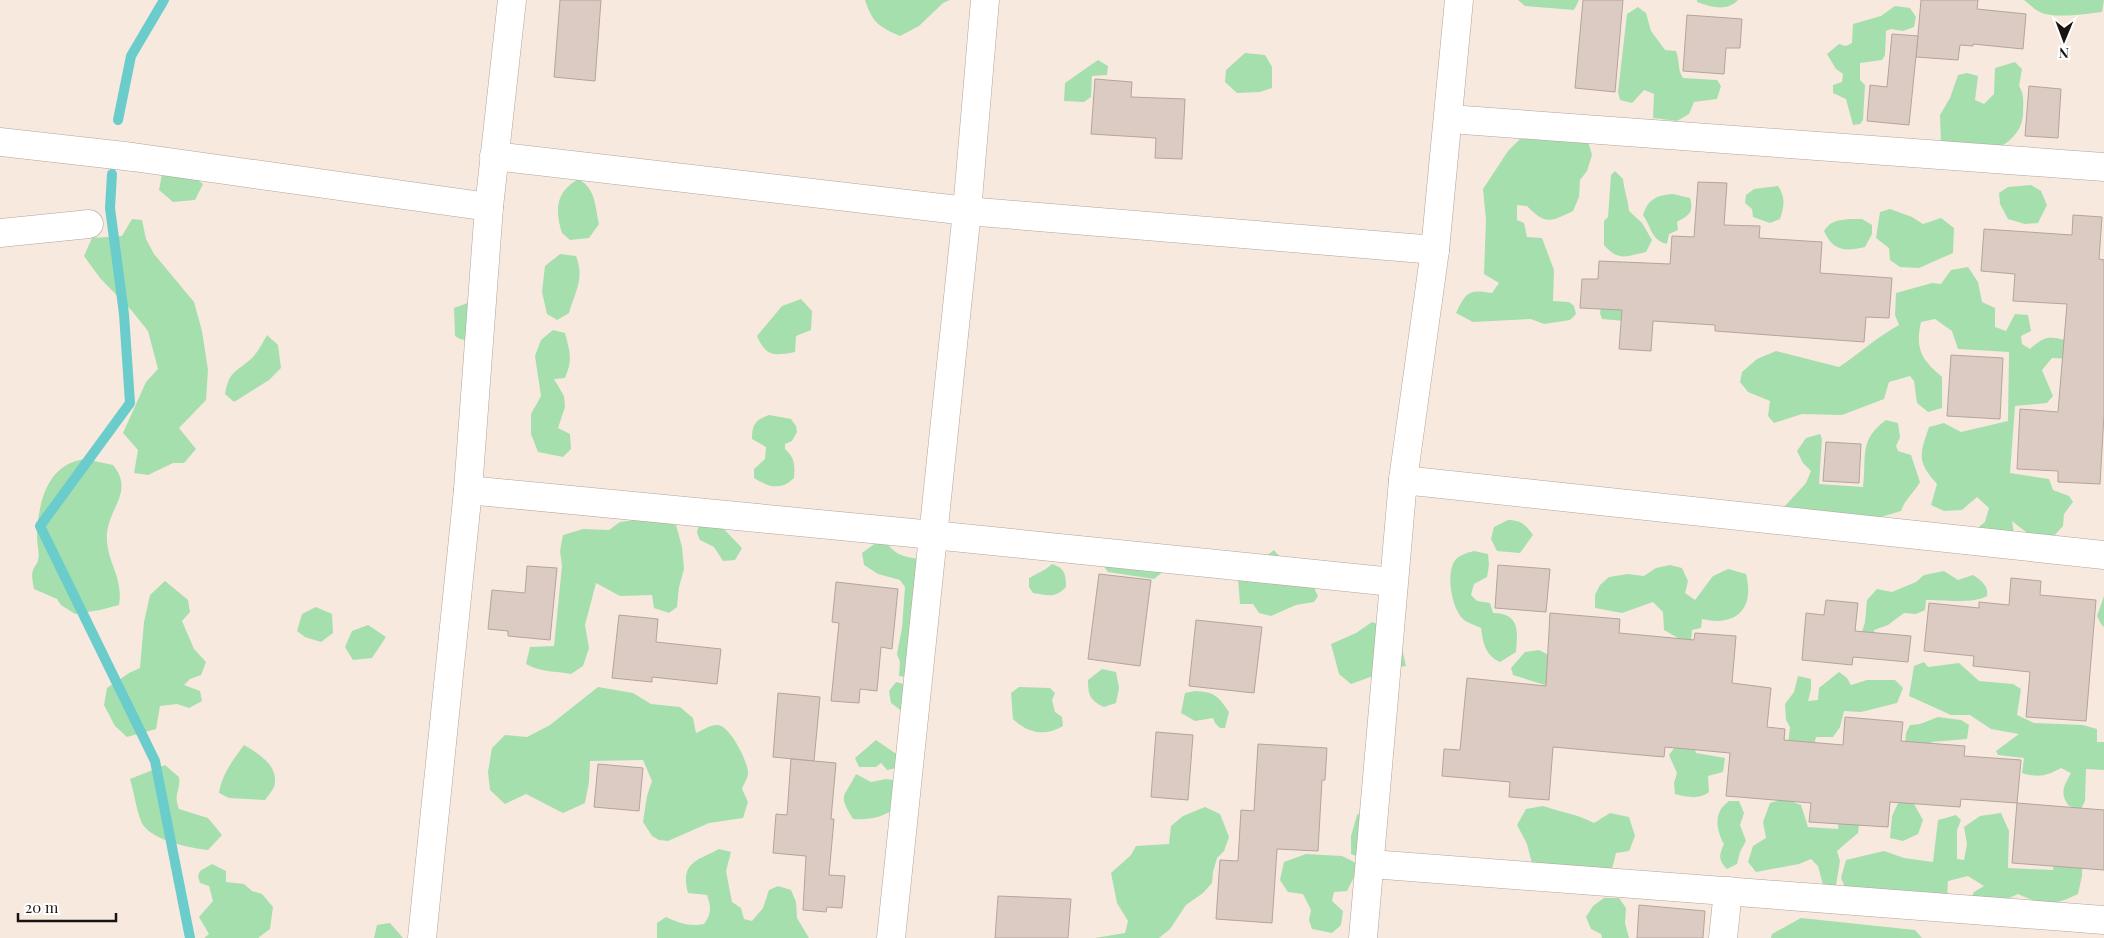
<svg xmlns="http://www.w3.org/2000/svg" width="2104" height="938" viewBox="0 0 2104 938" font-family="'Playfair Display',serif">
	<rect width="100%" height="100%" fill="#f8e9df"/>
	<g fill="#a5dfad">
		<path d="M865,0H950L943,3L919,26L900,36C879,27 872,22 865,0Z"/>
		<polygon points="1518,0 1579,0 1574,10 1525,6"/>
		<path d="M1697,0H1738C1727,12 1711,7 1697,2Z"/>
		<path d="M2024,0H2104L2102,12C2086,14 2054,19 2040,12C2034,9 2029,4 2024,0Z"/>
		<polygon points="1895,6 1910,8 1916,17 1914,27 1903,31 1891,29 1886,31 1885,55 1882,60 1860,63 1860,80 1865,85 1863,120 1860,124 1853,125 1846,99 1833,93 1833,85 1842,82 1843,74 1836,69 1827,54 1839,44 1846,46 1852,43 1853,24 1881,16"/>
		<path d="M1638,7L1646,13L1651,31L1665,50L1676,51C1680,61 1677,69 1683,78L1717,80L1721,86L1717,99L1694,102L1689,114L1677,121L1653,118L1654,94L1644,90L1632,103L1620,100L1618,92L1627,14Z"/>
		<polygon points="1245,53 1265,55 1272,67 1272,88 1260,92 1237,93 1225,82 1226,70"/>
		<polygon points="1098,60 1108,66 1107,75 1092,76 1091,97 1084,102 1064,101 1065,83"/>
		<path d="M2015,62L2022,69L2019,86C2025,95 2023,105 2023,115C2022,125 2018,132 2011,139C1993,157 1964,147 1941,144L1940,115L1950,98L1958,75L1967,73L1978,76L1975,100L1984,104L1994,94L1995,68Z"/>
		<path d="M1525,134L1587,138L1592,155L1587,171L1580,180L1579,197L1573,211C1551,222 1545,225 1527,206L1517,205V220L1524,223L1527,237L1542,238L1554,270L1553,301L1569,302L1574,306L1576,314L1570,320L1544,324L1531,319L1473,322L1456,313C1466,292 1469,289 1492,293L1499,283L1484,274L1486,220L1483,189L1508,151Z"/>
		<polygon points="183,168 203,184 195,200 173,202 159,190 162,174"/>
		<path d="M1615,171L1623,179C1624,190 1628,199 1629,211L1642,223L1652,240L1646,252C1626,256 1619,262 1604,245V221L1608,217L1611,175Z"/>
		<path d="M578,179C596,188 595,207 599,224L589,238L570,240L562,233C555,210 555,193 578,179Z"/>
		<polygon points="2031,185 2041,191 2047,205 2038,223 2025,224 2008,219 2000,204 1999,193 2008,187"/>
		<path d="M1778,186C1786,198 1784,206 1780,219L1770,223L1753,217L1752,209L1745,203L1746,195L1754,189Z"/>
		<path d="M1673,194L1690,198C1694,213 1689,215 1677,222L1678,230L1669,234L1667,244C1651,240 1652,228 1643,215C1648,199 1657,195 1673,194Z"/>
		<polygon points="1890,209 1912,217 1923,224 1941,218 1954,228 1953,253 1919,268 1900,267 1890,260 1889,248 1876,238 1880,212"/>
		<polygon points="132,219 142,220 146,239 154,254 194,302 202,331 208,370 206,400 179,428 196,449 184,463 173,463 148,475 134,473 138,450 123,433 146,382 158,369 148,331 132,311 100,278 84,256 92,238 122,236"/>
		<path d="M1850,219H1862L1872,225V234L1865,247C1845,252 1833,251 1824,231C1830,221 1838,220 1850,219Z"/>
		<path d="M560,254L576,256C585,279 575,292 569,313L557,320L547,314L542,292L545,266Z"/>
		<path d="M1968,267L1978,282L1982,302L1995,308V327L2006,331L2015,314L2028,315L2031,331L2021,336L2022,344L2030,349C2047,334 2049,337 2071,341L2080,359L2052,358L2042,370L2053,396L2047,403L2015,406L2010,473L2049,479L2053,490L2069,496L2073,502L2064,514L2063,526L2052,538L2035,539L2012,521L2014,533L1972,532L1985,522L1989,508L1977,497L1962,510L1944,511L1931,505L1937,484C1916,461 1920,454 1929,427L1944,423L1961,432L2008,421L2009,352L1958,349L1952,331L1935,319L1921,322C1915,349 1921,359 1942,377V408L1928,412L1917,403L1914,381L1910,376L1889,382L1884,399L1842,415L1802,414L1774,423L1768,416L1770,401L1748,392L1740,382L1742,372L1757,359L1776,351L1839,367C1860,353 1877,337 1899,325L1895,315L1896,293L1932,283L1941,284L1951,270Z"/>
		<polygon points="1608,295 1646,323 1602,319 1600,313 1602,300"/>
		<path d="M801,299L812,311L811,330L796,336L795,352C774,356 766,357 757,336L782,306Z"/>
		<polygon points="473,301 475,342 460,339 455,336 454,308"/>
		<path d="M553,330L565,333C570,352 573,360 565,378L554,379L564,396L565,407L558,428L570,434L571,449L563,457L538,452L531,434V414L541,396L535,356L541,340Z"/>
		<path d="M267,335L278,345L281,368L269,380L234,402L225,394C229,370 237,372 252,358C258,352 263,342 267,335Z"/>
		<path d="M769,415L791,419L796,426L797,432L792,441L785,444V449C795,458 795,465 794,478C781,491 769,487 754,478V469L765,459L766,447L752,439C752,425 755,420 769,415Z"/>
		<path d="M1886,420L1898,423L1900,437L1896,446L1898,451L1911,455L1920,482C1914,493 1905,499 1901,511L1881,517L1873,524L1784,507L1806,483L1811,471L1803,463L1797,451L1806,438L1820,434L1822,439L1819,484L1863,487C1867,456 1858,441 1886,420Z"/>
		<path d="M85,459L113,465C134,491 110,506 107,533C105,561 124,576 119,605L100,610L75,614L61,605L57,599L34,589C33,583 31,576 33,570C34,567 38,563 38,560C40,554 37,544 37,537C38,504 46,464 85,459Z"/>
		<path d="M643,519L676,525L682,547L684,569L679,587L677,607L669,613L654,608L652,595L620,596L596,583L585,625L589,648L583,666L571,674C556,671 539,672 526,664L530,647L554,646L562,566L560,551L563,535L583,529L609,530L620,522Z"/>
		<path d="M1508,520C1521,520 1526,525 1533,535L1520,553L1497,551L1491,539L1494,527Z"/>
		<polygon points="699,523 721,526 742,548 735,560 723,561 714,547 700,540 697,533"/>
		<path d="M877,542L887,543C897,559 915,558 932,560L914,678L899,676L900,662L897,654L902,628L905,587L900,580L878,574L864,565L862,553Z"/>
		<polygon points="1274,550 1292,571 1310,580 1318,596 1314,602 1296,605 1271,616 1259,613 1253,604 1240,604 1238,578"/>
		<path d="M1474,551L1488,554L1489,565L1487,577L1474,584L1471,595L1477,601L1490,603L1493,613C1520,613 1518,632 1516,652L1500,662C1485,655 1483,643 1481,628C1476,625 1467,623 1463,619C1452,608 1446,576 1454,562C1458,555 1467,553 1474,551Z"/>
		<polygon points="1098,559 1164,571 1154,579 1108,572"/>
		<path d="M1052,564C1065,568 1066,575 1066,587C1055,599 1047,595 1033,593L1029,587V578L1046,569Z"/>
		<path d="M1670,565L1682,568L1688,581L1685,593L1695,600L1713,576L1728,569L1746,574C1755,609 1736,627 1702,619L1701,628L1692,630L1689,664L1678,656V638L1664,630L1663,612L1653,602L1622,613L1595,608V595L1600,585L1609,577L1628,574L1644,576L1656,568Z"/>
		<path d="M1944,571L1958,580L1973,575C1981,580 1989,586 1987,596C1975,604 1941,600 1926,600L1925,610L1916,614L1904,613L1888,625L1874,630L1875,637L1860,639L1865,622L1867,600L1877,589L1892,592L1916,582L1924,575Z"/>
		<polygon points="165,581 188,600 190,612 182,621 194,649 206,662 201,675 190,679 184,685 200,691 202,701 189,708 177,704 160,706 156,729 127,737 115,726 104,705 107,688 129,673 140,668 144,622 150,595"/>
		<polygon points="2104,596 2104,627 2101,624 2097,616"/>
		<polygon points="316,607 332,614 333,633 321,642 305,637 297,631 302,614"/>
		<polygon points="1372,622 1398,631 1406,666 1382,670 1373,676 1351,684 1339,674 1331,644 1356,633"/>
		<polygon points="368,625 386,637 372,658 353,660 345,647 352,631"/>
		<polygon points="1539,650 1556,659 1559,685 1545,685 1513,675 1511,668 1525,652"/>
		<path d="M1924,662L1928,667L1959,663L1979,681L2013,684L2021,689L2017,715L2034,723L2083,725L2097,729V742H2104V770L2086,769L2085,801L2081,809L2069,806C2059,793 2064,786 2071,773L2061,768C2047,776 2038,778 2022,773L2024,758L1998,755L1996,751L2019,734L1991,729L1970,715H1951L1909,696L1914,666Z"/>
		<path d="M1102,669L1116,672L1119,688L1116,703L1104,707C1090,701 1088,695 1088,680Z"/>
		<polygon points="1839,672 1847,678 1851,685 1867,680 1895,680 1903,688 1897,703 1861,712 1844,711 1840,727 1833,737 1816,737 1812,755 1788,745 1790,727 1786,720 1785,704 1794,692 1798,676 1811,679 1811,689 1808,701 1818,700 1819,688"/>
		<polygon points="896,682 916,687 910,717 891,703 889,691"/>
		<path d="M598,687L633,693L651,704L680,707L693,718L696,733C703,730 711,724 718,725C730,726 749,763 748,774C748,778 743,785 742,789L748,802L743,818L709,823L668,841L659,840L652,836L643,822L647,796L652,781L643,760L590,761L589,782L585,803L563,813L526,794L505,804L490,790L488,772L492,748L505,735L527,737L550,725Z"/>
		<path d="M1019,687L1050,688L1055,693L1052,700L1055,712L1062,717L1063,726C1045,737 1028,733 1013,719L1011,693Z"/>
		<path d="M1195,691C1215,692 1218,696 1229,712L1225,728H1220L1215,723L1213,718L1195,721L1181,713L1185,693Z"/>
		<polygon points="1938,717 1961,720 1969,725 1967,739 1931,742 1928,753 1923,795 1914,804 1923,820 1918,834 1903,841 1890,838 1892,816 1900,799 1906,733 1910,725 1920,724"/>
		<polygon points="876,740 902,758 902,767 887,770 881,763 876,767 859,767 855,758"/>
		<path d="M244,745C259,754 280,766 274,787C272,791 268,796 265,800L229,798L219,793C222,774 233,760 244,745Z"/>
		<path d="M1694,746L1696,753L1725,758L1723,772L1708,776L1709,792C1699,800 1687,797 1675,794L1674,783L1677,773L1669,755L1675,747Z"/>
		<path d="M165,765L179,777C181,791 173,793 179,809L208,818L222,835L208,850C190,848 148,840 141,821C136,808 134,792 130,779Z"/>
		<path d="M856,774L871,782L886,779L900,781L898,807C883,817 871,820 853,819C838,793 843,800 856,774Z"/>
		<polygon points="1781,800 1791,801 1801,805 1808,827 1838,829 1839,816 1861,810 1858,833 1837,851 1840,861 1836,885 1830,888 1823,885 1818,866 1811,859 1799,864 1756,872 1748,862 1753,846 1766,838 1763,822 1770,803"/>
		<path d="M1729,801H1739L1744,813L1740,825L1746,841L1740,852L1737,864L1727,869C1718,860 1719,855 1724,844C1716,829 1713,812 1729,801Z"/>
		<path d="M1543,806C1560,812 1578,814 1594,823L1610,813L1629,817L1635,836L1629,851L1616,853L1612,869L1537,883L1527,844L1517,825L1526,809Z"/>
		<polygon points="1205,807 1220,814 1229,837 1224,851 1217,858 1213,872 1212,883 1203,893 1186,905 1170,929 1159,938 1095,938 1125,933 1128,921 1117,903 1111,873 1131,855 1136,846 1169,844 1171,826 1183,816"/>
		<polygon points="1366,810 1359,857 1351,854 1351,836 1357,815"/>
		<path d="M2001,813L2009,831L2008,868L2053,870L2057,843L2083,850L2082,876L2078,894C2053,906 2044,906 2018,894L2005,900L1969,903L1974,892L1984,886L1968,876L1948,881L1947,897L1845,887L1841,878L1846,860L1884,851L1904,858L1933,862L1938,820L1956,815L1961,820L1957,830V859L1964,860L1967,844L1964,827L1980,816Z"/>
		<path d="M719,849L731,852L726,871L732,902L741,908L744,919L752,921L763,908L769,890L778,886L791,890L796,902L797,918L809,938H657V923L666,917C679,923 690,927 704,924C712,913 711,907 707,895L688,893C680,863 696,861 719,849Z"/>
		<polygon points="1306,854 1342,856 1358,864 1355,875 1347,891 1334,892 1332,901 1343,911 1341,925 1332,933 1312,929 1309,920 1311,910 1303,894 1288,892 1280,880 1284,862"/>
		<polygon points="212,864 226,871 226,882 244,884 252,891 262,894 273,907 270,929 258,938 204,938 209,934 199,917 213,901 209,886 200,883 198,876 200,871"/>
		<polygon points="1604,898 1619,898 1626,908 1625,923 1629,938 1602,938 1601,934 1591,929 1586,917 1593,906"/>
		<polygon points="1801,918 1915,930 1922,938 1771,938 1772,934"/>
		<polygon points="390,923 403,938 374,938 377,925"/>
	</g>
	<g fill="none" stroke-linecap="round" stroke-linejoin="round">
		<g stroke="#6bcccc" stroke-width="10">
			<polyline points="118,120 131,56 164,0"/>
			<polyline points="112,174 110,208 124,314 130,403 40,526 155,761 190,938"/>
		</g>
	</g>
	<g fill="#dbcbc2" stroke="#b4a59c">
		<polygon points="560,0 601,0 595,81 554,77"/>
		<polygon points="1583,0 1623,0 1615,92 1575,88"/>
		<polygon points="1921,0 1978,0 1977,9 2026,14 2023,49 1973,44 1973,46 1960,45 1958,60 1916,57"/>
		<polygon points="1687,15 1742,19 1740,48 1726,48 1724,74 1683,71"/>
		<polygon points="1892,34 1918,36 1909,125 1867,121 1870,85 1887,87"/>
		<polygon points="1095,79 1132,82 1131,97 1185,99 1182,159 1155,158 1156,138 1091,134"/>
		<polygon points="2029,86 2061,89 2058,138 2025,136"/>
		<polygon points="1698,182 1727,183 1724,225 1760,226 1759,238 1822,242 1820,273 1892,278 1889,318 1866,317 1864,342 1715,331 1715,325 1653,321 1651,351 1619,349 1622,310 1580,308 1582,279 1598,279 1599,261 1670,264 1672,236 1694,237"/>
		<polygon points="2073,215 2102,217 2099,259 2104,260 2104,415 2100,484 2058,482 2058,471 2017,469 2020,409 2058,412 2067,304 2013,301 2015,274 1981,271 1984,229 2072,235"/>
		<polygon points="1951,355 2003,358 2000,419 1947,416"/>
		<polygon points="1826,442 1861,444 1859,483 1823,481"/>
		<polygon points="1498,565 1550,569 1546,612 1495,608"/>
		<polygon points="527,566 557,568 550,640 508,636 508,631 488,629 492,590 525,593"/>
		<polygon points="1099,574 1151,580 1140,666 1088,659"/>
		<polygon points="2011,578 2041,581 2040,595 2096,600 2086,721 2026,717 2030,672 1973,666 1974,656 1924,651 1929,603 1979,608 1979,602 2009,605"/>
		<polygon points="836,582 898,589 892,649 881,647 877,691 860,689 859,703 831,701 839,623 832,622"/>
		<polygon points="1826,600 1858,603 1855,631 1911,636 1908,662 1853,657 1852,665 1802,660 1806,613 1824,615"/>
		<polygon points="1550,613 1620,619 1619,633 1694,640 1695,633 1736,636 1732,683 1771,688 1767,727 1785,729 1784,740 1843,745 1845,717 1903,722 1901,741 1965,746 1964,756 2021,760 2017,803 1961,799 1960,807 1890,802 1888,827 1809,822 1811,803 1726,796 1730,753 1665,747 1664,757 1553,747 1549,800 1509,797 1510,782 1442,776 1444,749 1460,750 1467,678 1546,686"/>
		<polygon points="619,615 658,619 656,642 721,649 717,684 652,677 652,682 612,678"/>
		<polygon points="1196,620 1262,627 1254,693 1189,686"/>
		<polygon points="778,693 820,697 814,761 773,757"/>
		<polygon points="1156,732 1193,735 1188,800 1151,797"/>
		<polygon points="1258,744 1327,748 1325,780 1322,780 1318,851 1277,849 1272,923 1216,919 1220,860 1238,861 1241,810 1254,811"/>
		<polygon points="791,759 836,763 831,819 834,819 829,875 845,876 842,908 827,907 826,912 803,910 806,856 773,853 776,814 787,815"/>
		<polygon points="598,764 643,768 639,811 594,807"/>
		<polygon points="2017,803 2104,810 2104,870 2012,863"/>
		<polygon points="998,896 1071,899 1068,938 995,938"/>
		<polygon points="1639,905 1705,911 1703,938 1637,938"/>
	</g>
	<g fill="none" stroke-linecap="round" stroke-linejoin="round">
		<defs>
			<g id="minor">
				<polyline points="1449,119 2104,167"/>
				<polyline points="0,142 133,157 489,207"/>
				<polyline points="494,156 967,211 1435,250"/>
				<polyline points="0,233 89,224"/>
				<polyline points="1403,480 2104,555"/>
				<polyline points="468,490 933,535 1393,582"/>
				<polyline points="1371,864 2104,920"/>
				<polyline points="422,938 468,490 489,207 512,0"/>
				<polyline points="891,938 967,211 985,0"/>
				<polyline points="1363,938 1403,480 1435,250 1459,0"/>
				<polyline points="1723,938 1728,891"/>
			</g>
		</defs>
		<use href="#minor" stroke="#b2a49a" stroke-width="29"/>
		<use href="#minor" stroke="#fff" stroke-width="28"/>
	</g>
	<g transform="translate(2064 40) rotate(181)" stroke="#ffffff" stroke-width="4" paint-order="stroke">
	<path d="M0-4L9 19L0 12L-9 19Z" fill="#191411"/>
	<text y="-8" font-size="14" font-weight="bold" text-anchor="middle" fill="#191411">N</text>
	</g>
	<path d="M18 913v8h98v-8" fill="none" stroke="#191411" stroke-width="2.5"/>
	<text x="25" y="913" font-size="15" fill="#191411" stroke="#ffffff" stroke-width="4" paint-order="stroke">20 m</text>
</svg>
